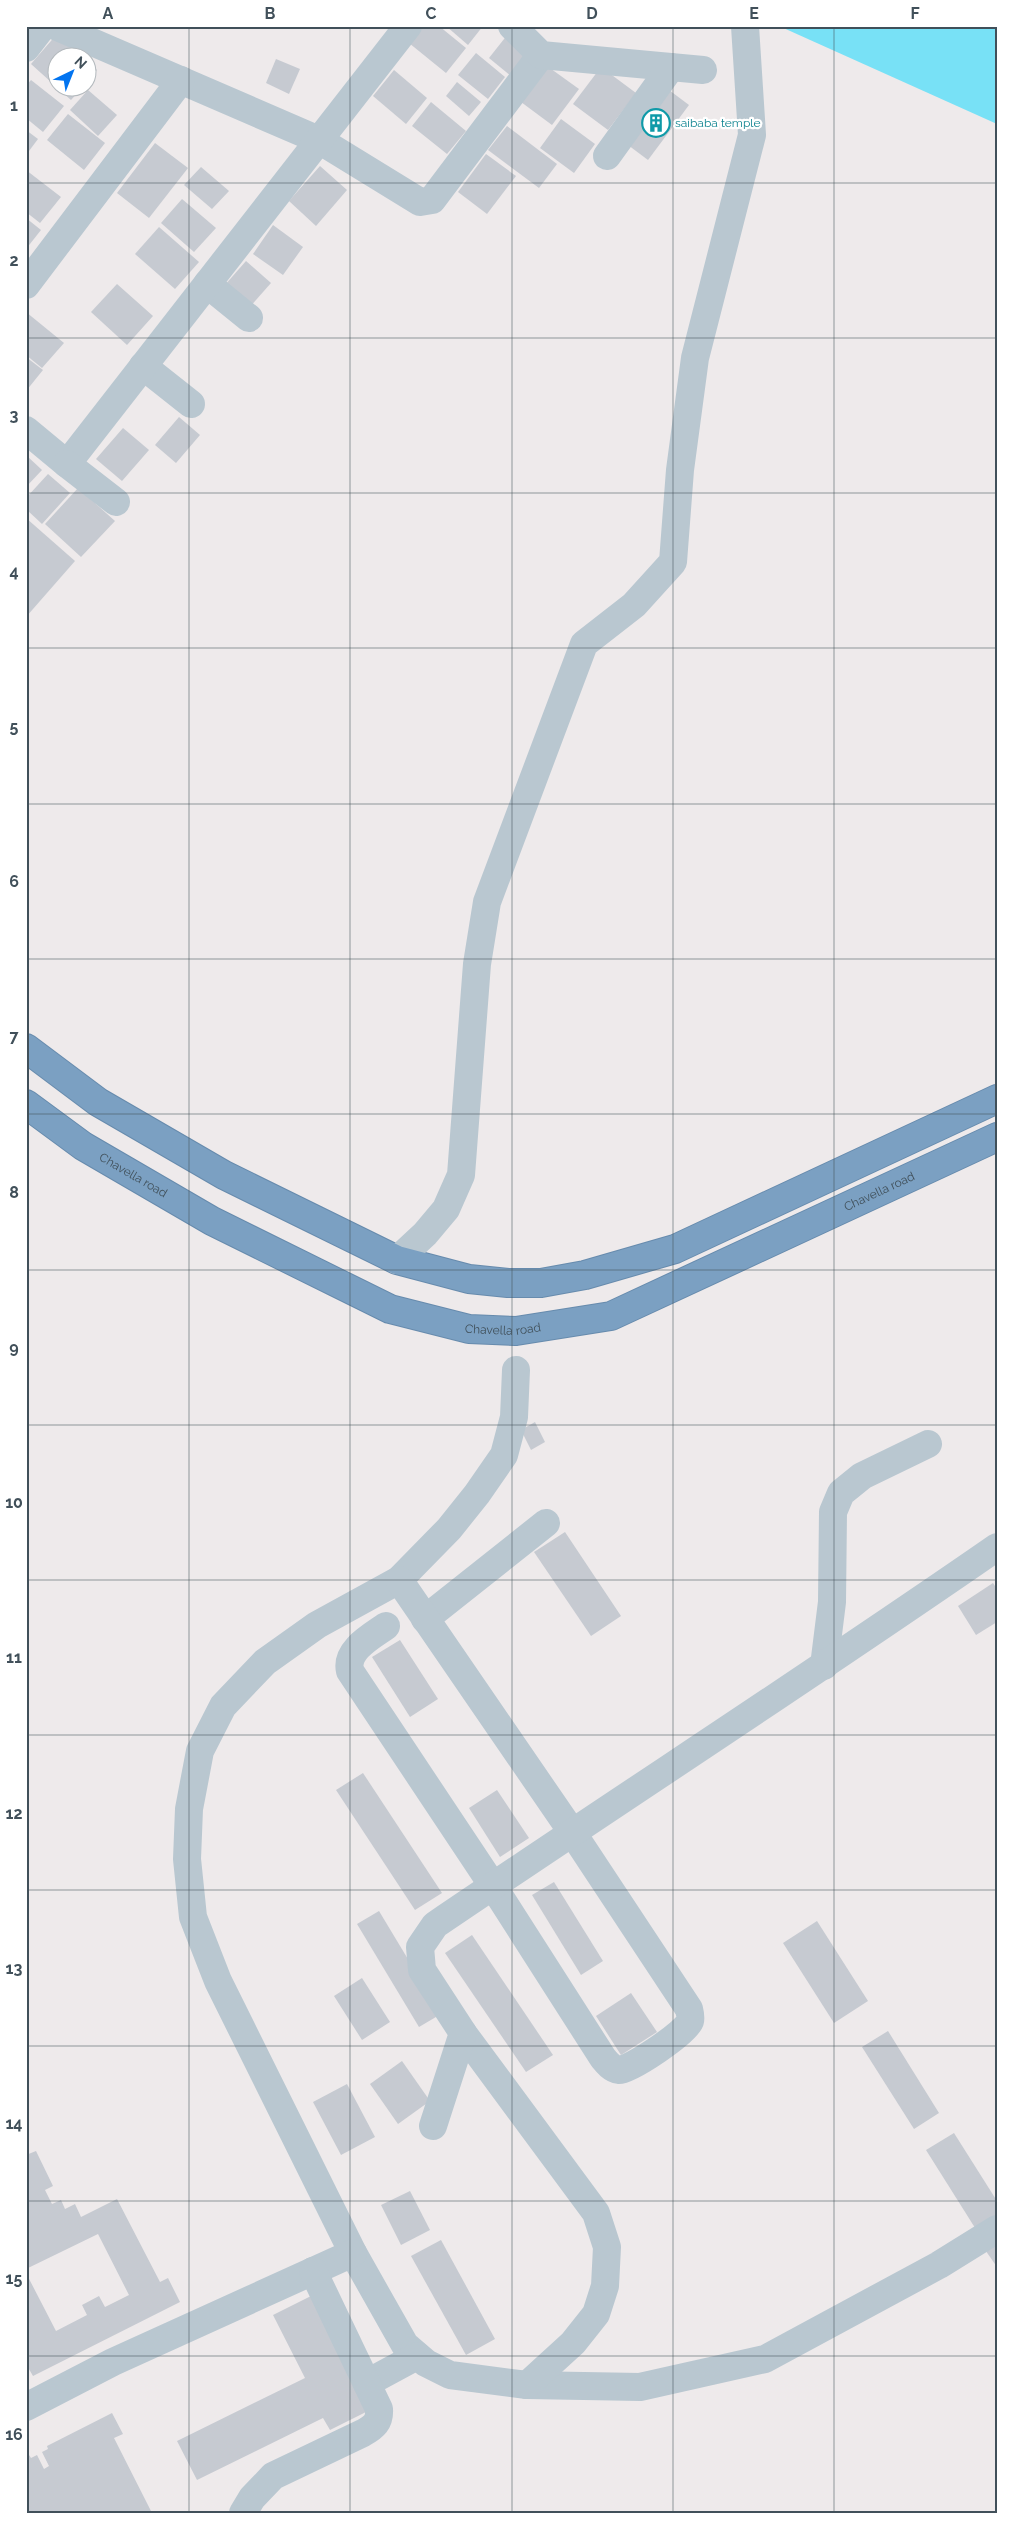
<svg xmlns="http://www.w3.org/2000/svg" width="1023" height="2539" viewBox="0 0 1023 2539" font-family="Raleway,sans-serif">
	<rect width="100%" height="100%" fill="#eeeaeb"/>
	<polygon fill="#78e1f6" points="779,26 997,26 997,124"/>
	<g fill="#c6cad1">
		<polygon points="422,26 439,26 466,48 446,73 409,43"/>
		<polygon points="446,26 483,26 468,45"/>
		<polygon points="57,34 83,58 58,58 58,88 82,88 71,100 31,64"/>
		<polygon points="508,34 531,53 512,77 489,58"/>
		<polygon points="476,53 505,77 488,99 458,75"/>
		<polygon points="276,59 300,69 289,94 266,83"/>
		<polygon points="88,62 97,70 88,81"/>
		<polygon points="547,66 579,89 552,125 521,102"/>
		<polygon points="601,67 636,93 608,130 573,104"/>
		<polygon points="394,70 427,98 406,124 373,96"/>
		<polygon points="31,80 64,106 43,132 26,118 26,86"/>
		<polygon points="457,82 481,102 469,116 446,96"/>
		<polygon points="665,87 689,105 648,160 624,142"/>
		<polygon points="88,90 117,115 98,136 70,110"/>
		<polygon points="431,102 466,131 447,154 412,126"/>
		<polygon points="68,114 105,143 84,170 47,140"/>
		<polygon points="561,119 595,144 574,173 540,148"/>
		<polygon points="507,126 557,164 539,188 488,150"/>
		<polygon points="26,130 38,139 26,155"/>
		<polygon points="155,143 188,168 149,218 117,193"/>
		<polygon points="486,154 516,176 487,214 458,192"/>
		<polygon points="320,166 347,190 316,226 289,201"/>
		<polygon points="201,167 229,191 212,209 184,185"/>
		<polygon points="26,170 61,197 40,223 26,212"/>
		<polygon points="182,199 216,228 194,252 161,223"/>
		<polygon points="26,218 41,230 26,249"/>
		<polygon points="273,225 303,247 283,275 253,254"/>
		<polygon points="159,227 199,262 175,289 135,254"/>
		<polygon points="246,261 271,283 249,308 224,286"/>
		<polygon points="117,284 153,316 127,345 91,312"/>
		<polygon points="26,312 64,343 42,368 26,355"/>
		<polygon points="26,357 43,370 26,391"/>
		<polygon points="179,417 200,435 176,463 155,445"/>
		<polygon points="123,428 149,450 122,481 96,459"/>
		<polygon points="26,455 42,470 26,487"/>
		<polygon points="48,474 70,493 42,524 26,509 26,498"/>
		<polygon points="78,488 115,521 81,557 45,524"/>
		<polygon points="26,518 75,561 26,617"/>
		<polygon points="535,1422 545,1442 531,1450 521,1430"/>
		<polygon points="565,1532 621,1616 591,1636 534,1552"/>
		<polygon points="993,1583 997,1589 997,1622 976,1635 958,1606"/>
		<polygon points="400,1640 438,1699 410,1717 372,1657"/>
		<polygon points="363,1773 442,1893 415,1910 336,1790"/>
		<polygon points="497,1790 529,1838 500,1857 469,1808"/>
		<polygon points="554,1882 603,1961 581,1975 532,1895"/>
		<polygon points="379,1911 441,2014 419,2027 357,1924"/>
		<polygon points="817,1921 868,2001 834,2023 783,1943"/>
		<polygon points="472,1935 553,2055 526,2072 445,1953"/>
		<polygon points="362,1978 390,2022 362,2040 334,1996"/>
		<polygon points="631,1993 657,2032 621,2055 596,2016"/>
		<polygon points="888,2031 939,2113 914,2129 862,2047"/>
		<polygon points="402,2061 430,2101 398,2124 370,2084"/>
		<polygon points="347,2084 375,2137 341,2155 313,2102"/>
		<polygon points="954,2133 997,2201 997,2218 977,2231 926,2150"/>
		<polygon points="36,2151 53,2186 45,2190 52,2204 61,2200 65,2209 75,2204 81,2217 117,2199 160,2282 168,2278 180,2302 33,2376 26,2364 26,2273 56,2331 87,2315 82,2305 99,2296 105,2307 129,2295 98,2234 26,2269 26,2155"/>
		<polygon points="410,2191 430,2230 401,2245 381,2205"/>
		<polygon points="997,2234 997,2267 981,2244"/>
		<polygon points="441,2240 495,2339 466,2355 411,2256"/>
		<polygon points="313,2295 370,2410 330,2430 323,2418 197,2480 177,2441 305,2378 273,2315"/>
		<polygon points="112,2413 123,2434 114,2438 152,2513 26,2513 26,2456 29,2455 31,2458 37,2455 44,2469 49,2466 42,2452 48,2449 47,2446"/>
	</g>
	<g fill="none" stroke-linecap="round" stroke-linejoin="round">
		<defs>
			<g id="highway">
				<polyline points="26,1048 98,1102 224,1175 397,1260 469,1279 508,1283 541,1283 585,1275 675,1249 997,1099"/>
				<path id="s1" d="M26,1104L83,1146L212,1221L390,1309L469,1329L516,1331L611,1316L997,1137"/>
			</g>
		</defs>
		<use href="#highway" stroke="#678bad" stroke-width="30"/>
		<g stroke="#b9c7d0" stroke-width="28">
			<polyline points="55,26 319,140 420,202 432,200 541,55"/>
			<polyline points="512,26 541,55 703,70"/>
			<polyline points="26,48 43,26"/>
			<polyline points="607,156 671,67"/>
			<polyline points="207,284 249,318"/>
			<polyline points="26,285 181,80"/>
			<polyline points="143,366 191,404"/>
			<polyline points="26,430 67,464 408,26"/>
			<polyline points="67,464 116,502"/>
			<polyline points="397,1260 425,1234 446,1209 461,1175 477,964 487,902 584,644 634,605 673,562 680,470 695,358 752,135 745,26"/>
			<polyline points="516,1370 514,1417 504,1455 477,1494 449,1529 399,1580 317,1625 265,1662 223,1706 200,1751 189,1809 187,1859 193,1917 218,1981 353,2253 405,2345 426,2363 450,2375 527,2385 640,2387 765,2359 939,2265 997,2229"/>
			<polyline points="425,1619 546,1523"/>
			<path d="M386,1626C372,1636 345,1650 350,1671L493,1886L603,2058C607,2063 612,2069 619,2070C629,2071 688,2031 690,2021C691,2018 690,2013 689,2009L572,1832L399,1580"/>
			<polyline points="824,1666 832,1602 833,1512 841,1493 862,1476 928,1444"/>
			<polyline points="463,2033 596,2213 607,2247 605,2286 596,2314 573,2343 527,2385"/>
			<path d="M433,2126L463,2033L422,1970L420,1947L435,1925C622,1798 811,1676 997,1547"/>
			<polyline points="367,2383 417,2356"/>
			<polyline points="26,2407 113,2362 353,2253"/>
			<path d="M243,2513L252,2498L273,2476L363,2433C374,2427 380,2422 379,2409L313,2271"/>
		</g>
		<use href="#highway" stroke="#7ba0c2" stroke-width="28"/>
	</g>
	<path fill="none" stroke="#41505a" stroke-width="1" stroke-opacity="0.55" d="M189,26V2513M350,26V2513M512,26V2513M673,26V2513M834,26V2513M26,183H997M26,338H997M26,493H997M26,648H997M26,804H997M26,959H997M26,1114H997M26,1270H997M26,1425H997M26,1580H997M26,1735H997M26,1890H997M26,2046H997M26,2201H997M26,2356H997"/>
	<defs>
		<symbol id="building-ring" viewBox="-11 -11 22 22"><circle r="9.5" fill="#fff" stroke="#0f9aa8" stroke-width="1.5"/><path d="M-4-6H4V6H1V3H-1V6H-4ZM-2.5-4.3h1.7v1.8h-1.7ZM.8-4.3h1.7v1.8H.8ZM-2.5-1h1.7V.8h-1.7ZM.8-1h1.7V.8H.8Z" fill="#0f9aa8"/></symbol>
	</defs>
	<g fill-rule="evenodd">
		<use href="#building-ring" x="640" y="107" width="32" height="32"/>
	</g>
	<g text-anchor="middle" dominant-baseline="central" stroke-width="4.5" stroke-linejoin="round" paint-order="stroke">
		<g font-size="12" fill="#0d838f" stroke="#fff" text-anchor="start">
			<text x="675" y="123">saibaba temple</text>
		</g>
		<g font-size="12" fill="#41505a" stroke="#fff">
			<text stroke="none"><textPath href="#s1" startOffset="129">Chavella road</textPath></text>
			<text stroke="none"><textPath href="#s1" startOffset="939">Chavella road</textPath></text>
			<text stroke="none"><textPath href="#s1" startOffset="534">Chavella road</textPath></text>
		</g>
	</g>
	<rect width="1023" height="2539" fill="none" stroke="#ffffff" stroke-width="55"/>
	<g transform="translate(72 72) rotate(43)"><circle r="24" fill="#ffffff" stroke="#b3b9bd"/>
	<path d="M0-4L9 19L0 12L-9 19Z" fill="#0274f0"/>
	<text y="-8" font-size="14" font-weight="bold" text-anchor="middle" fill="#41505a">N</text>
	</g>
	<rect x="28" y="28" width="968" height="2484" fill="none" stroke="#41505a" stroke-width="2"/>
	<g font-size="16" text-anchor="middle" font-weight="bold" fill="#41505a">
		<text x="108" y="19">A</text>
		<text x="270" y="19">B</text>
		<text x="431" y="19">C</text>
		<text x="592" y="19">D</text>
		<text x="754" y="19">E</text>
		<text x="915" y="19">F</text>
		<text x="14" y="111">1</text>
		<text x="14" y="266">2</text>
		<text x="14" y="421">3</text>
		<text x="14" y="577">4</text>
		<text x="14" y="732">5</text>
		<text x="14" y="887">6</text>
		<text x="14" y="1042">7</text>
		<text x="14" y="1198">8</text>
		<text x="14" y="1353">9</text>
		<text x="14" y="1508">10</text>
		<text x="14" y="1663">11</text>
		<text x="14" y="1819">12</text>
		<text x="14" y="1974">13</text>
		<text x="14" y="2129">14</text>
		<text x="14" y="2284">15</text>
		<text x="14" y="2440">16</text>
	</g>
</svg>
